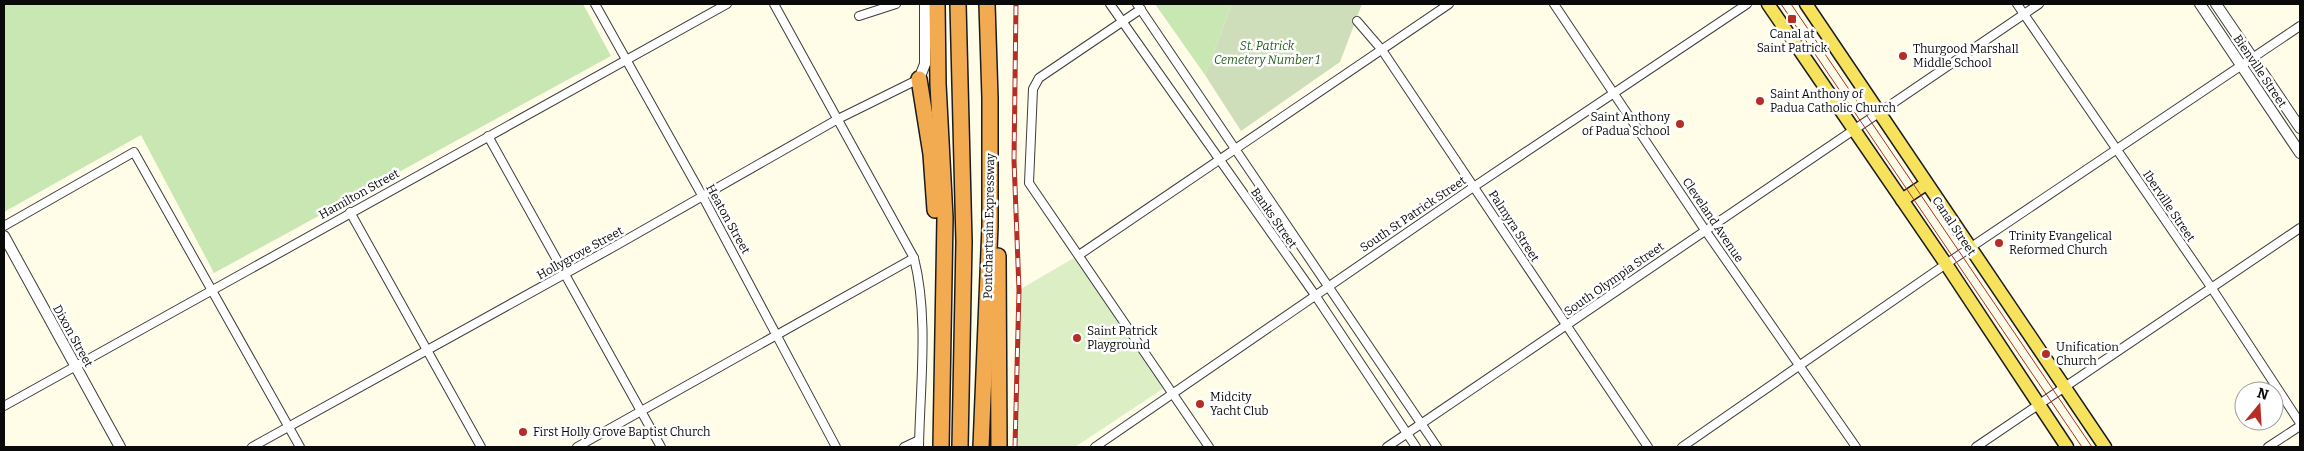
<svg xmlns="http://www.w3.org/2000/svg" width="2304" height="451" viewBox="0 0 2304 451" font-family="Bitter,serif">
	<rect width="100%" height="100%" fill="#fffde7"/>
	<g fill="#c8e7b2">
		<polygon points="4,4 583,4 611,56 214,273 141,135 4,212"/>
		<polygon points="1155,4 1232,4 1205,75"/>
	</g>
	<polygon fill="#cfdeba" points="1232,4 1362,4 1340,62 1241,131 1205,75"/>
	<polygon fill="#dbeec4" points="1079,255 1167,386 1075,447 1015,447 1019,290"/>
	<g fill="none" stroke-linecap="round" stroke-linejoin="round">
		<defs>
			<g id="minor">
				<polyline points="595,4 703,197 836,447"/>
				<path d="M774,4L914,258C929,317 920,386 919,447"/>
				<polyline points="1110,4 1315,295 1416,447"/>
				<polyline points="1137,4 1437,447"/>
				<polyline points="1554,4 1705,230 1856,447"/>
				<polyline points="2017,4 2211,287 2300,423"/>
				<polyline points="1141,9 1039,78 1033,89 1029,183 1209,447"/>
				<polyline points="859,16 896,4"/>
				<polyline points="1357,21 1382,50 1648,447"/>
				<polyline points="488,136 661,447"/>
				<polyline points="350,212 481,447"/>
				<polyline points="4,226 134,152 300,447"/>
				<polyline points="1079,255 1449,4"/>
				<polyline points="4,406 727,4"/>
				<polyline points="252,447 617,245 838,119 919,79"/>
				<polyline points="577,447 914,258"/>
				<polyline points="904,447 919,440"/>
				<polyline points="1095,447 1475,186 1747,4"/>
				<polyline points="1387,447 2039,4"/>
				<polyline points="1682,447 1946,264 2300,26"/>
				<polyline points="1976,447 2300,228"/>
				<polyline points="2268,447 2300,426"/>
			</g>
			<g id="tertiary">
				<polyline points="2200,4 2300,153"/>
				<polyline points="2216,4 2300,128"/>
				<polyline points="919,79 925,64 925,4"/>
				<polyline points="4,236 120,447"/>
			</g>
			<g id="primary">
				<polyline points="1768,4 1946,264 2067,447"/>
				<polyline points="1806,4 2105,447"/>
				<polyline points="1902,200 1926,184"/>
			</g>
			<g id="motorway">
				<polyline points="937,4 938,84 945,218 941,447"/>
				<polyline points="958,4 964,242 960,447"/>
				<polyline points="919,79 931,154 935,210"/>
				<polyline points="998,256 999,447"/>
				<polyline points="981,447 990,226 990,98 987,4"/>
			</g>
		</defs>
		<use href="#minor" stroke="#3d3d3d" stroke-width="10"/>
		<use href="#tertiary" stroke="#3d3d3d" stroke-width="12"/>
		<use href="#primary" stroke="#1b1b1b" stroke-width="15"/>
		<use href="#motorway" stroke="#1b1b1b" stroke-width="18"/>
		<use href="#minor" stroke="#fff" stroke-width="8"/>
		<use href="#tertiary" stroke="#fff" stroke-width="10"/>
		<use href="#primary" stroke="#f7e25e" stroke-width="12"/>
		<use href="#motorway" stroke="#f3ab51" stroke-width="15"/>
		<g stroke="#b62d25" stroke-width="1">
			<polyline points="1781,4 2082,447"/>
			<polyline points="1791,4 2092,447"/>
		</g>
		<defs>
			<polyline id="rail" points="1015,447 1019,290 1014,160 1016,4"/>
		</defs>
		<use href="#rail" stroke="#b62d25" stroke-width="5"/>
		<use href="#rail" stroke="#fff" stroke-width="3" stroke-dasharray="9" stroke-linecap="butt"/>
	</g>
	<g fill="#b62d25" stroke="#fff" stroke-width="2">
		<rect x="1787" y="14" width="10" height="10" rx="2.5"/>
		<circle cx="1903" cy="56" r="5"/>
		<circle cx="1760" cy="101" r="5"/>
		<circle cx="1680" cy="124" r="5"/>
		<circle cx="1999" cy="243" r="5"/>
		<circle cx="1077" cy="338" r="5"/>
		<circle cx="2046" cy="354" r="5"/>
		<circle cx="1200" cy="404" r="5"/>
		<circle cx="523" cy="432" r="5"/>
	</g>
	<g text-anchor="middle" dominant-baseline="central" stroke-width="5" stroke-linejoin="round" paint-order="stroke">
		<g font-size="12" fill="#0a0a0a" stroke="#fff" text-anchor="start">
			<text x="1792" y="34" text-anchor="middle">Canal at<tspan x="1792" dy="14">Saint Patrick</tspan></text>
			<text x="1913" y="49">Thurgood Marshall<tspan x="1913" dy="14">Middle School</tspan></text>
			<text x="1770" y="94">Saint Anthony of<tspan x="1770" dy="14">Padua Catholic Church</tspan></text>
			<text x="1670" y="117" text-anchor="end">Saint Anthony<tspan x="1670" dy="14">of Padua School</tspan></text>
			<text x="2009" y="236">Trinity Evangelical<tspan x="2009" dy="14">Reformed Church</tspan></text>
			<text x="1087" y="331">Saint Patrick<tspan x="1087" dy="14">Playground</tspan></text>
			<text x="2056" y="347">Unification<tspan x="2056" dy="14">Church</tspan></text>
			<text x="1210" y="397">Midcity<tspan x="1210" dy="14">Yacht Club</tspan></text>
			<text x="533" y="432">First Holly Grove Baptist Church</text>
		</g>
		<g font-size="12" font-style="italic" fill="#235f1c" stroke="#fff">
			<text x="1267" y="46">St. Patrick<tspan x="1267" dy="14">Cemetery Number 1</tspan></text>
		</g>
		<g font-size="12" fill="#0a0a0a" stroke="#fff">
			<text transform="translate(2260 71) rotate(56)">Bienville Street</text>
			<text transform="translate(359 194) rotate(-29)">Hamilton Street</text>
			<text transform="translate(2169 206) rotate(56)">Iberville Street</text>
			<text transform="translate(1413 214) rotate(-34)">South St Patrick Street</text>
			<text transform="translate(1274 218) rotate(55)">Banks Street</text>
			<text transform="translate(728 219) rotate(61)">Heaton Street</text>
			<text transform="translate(1713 220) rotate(56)">Cleveland Avenue</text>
			<text transform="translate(989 226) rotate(-89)">Pontchartrain Expressway</text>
			<text transform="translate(1514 226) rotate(57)">Palmyra Street</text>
			<text transform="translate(1954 226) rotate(56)">Canal Street</text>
			<text transform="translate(580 253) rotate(-29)">Hollygrove Street</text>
			<text transform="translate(1614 279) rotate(-35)">South Olympia Street</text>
			<text transform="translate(73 336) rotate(61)">Dixon Street</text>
		</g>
	</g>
	<rect width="2304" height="451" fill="none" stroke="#0a0a0a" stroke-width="10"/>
	<g transform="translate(2259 406) rotate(18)"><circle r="24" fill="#ffffff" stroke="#9d9d9d"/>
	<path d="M0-4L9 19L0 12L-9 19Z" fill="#b62d25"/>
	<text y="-8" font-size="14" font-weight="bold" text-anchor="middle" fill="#0a0a0a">N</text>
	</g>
</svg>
